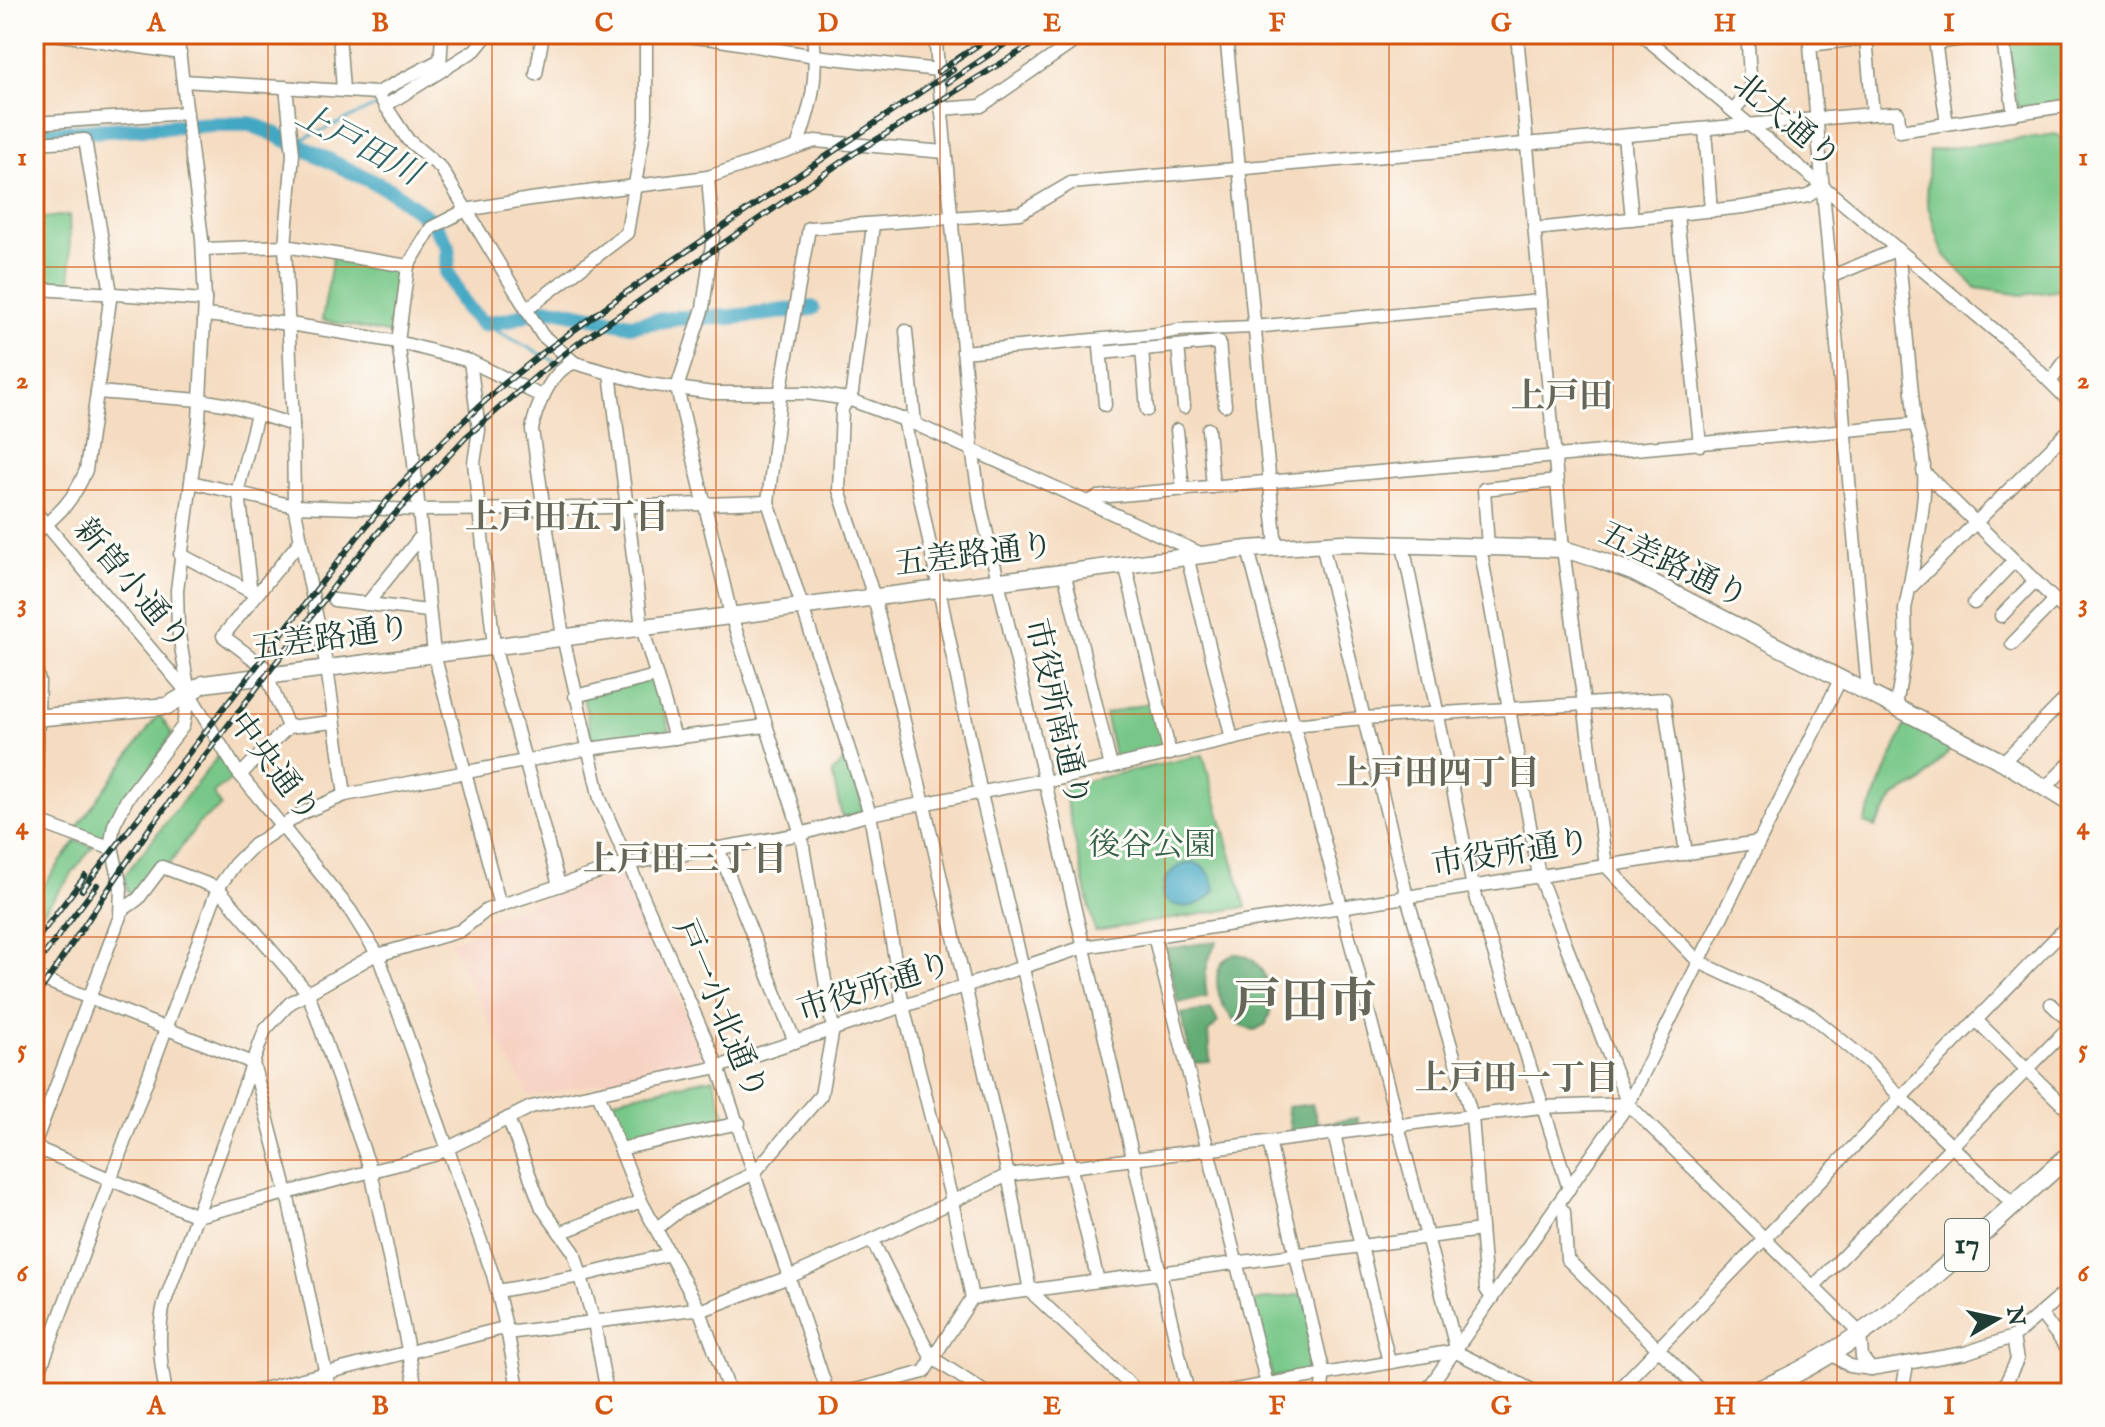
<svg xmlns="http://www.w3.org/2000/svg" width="2105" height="1427" viewBox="0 0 2105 1427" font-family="'IM FELL English','Noto Serif JP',serif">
	<rect width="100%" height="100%" fill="#fdfcf7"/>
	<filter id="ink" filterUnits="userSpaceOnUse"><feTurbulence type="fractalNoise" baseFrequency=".0125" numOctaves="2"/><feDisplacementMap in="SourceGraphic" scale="16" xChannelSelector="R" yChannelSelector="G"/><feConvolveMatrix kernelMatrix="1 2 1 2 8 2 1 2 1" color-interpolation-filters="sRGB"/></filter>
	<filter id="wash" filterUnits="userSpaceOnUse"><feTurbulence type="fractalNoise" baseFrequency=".006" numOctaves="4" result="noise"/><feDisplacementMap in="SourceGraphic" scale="32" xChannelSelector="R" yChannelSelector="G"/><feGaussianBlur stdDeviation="1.8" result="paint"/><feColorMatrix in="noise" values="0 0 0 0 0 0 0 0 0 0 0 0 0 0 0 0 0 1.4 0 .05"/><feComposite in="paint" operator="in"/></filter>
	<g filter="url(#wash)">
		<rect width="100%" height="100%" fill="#f5dcc1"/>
		<polygon fill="#f6d2c3" points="622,872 705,1060 530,1097 493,1031 450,941 463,938 500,914"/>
		<g fill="#78c788" stroke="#4c825e" stroke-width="2">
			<polygon points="2071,34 2071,102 2018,110 2008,35"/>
			<polygon points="2056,134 2071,145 2071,289 2022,295 1976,288 1943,253 1927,203 1929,151"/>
			<polygon points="69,215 71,285 41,283 34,277 34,219"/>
			<polygon points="333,256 404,271 396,335 322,320"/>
			<polygon points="655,679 671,735 593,743 583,697"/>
			<polygon points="1153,702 1165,747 1115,759 1105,714"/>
			<polygon points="159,714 172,734 106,837 99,841 75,830"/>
			<polygon points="1906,723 1953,746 1922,782 1895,796 1875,827 1864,823"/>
			<polygon points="219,755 234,778 213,793 221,806 198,824 168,866 133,898 127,890 124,876"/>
			<polygon points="1203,755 1246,907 1095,931 1063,786"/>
			<polygon points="847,758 865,813 842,817 832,773"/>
			<polygon points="76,841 93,846 34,924 34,898"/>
			<polygon points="713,1078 728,1123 626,1145 607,1104 619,1098"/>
			<polygon points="1304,1294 1322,1370 1272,1377 1253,1301"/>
		</g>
		<g fill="#62ac74" stroke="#407454" stroke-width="2">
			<path d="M1217,941C1207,960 1203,975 1207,997L1178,1003L1166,949Z"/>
			<path d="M1235,954C1251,954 1261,966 1266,980L1262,982L1264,994L1270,995V1012L1266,1024L1255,1030C1221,1027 1200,964 1235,954Z"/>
			<polygon points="1211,1009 1218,1022 1208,1032 1210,1062 1192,1063 1181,1014"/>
			<polygon points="1312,1104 1318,1124 1358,1118 1359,1125 1291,1134 1287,1107"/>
		</g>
		<path fill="#43a7c3" stroke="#31727c" stroke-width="2" d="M1192,862C1205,865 1214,877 1215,890C1203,908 1180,912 1163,898C1161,878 1173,866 1192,862Z"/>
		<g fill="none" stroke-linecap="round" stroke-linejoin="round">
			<g stroke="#43a7c3" stroke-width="3">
				<polyline points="296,142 376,106"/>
				<polyline points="483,324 562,365"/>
			</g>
			<polyline stroke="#43a7c3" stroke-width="16" points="34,134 215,124 250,124 268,131 392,191 432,221 448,247 447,272 465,306 483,324 509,320 538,309 559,310 631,325 678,318 732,317 812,308"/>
		</g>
	</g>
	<g filter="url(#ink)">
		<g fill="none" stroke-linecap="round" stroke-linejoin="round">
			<defs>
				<g id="minor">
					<polyline points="55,34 180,53"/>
					<polyline points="177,34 202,239 205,300 199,420 177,590 178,629 189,693 237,771 350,910 378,955 493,1275 507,1330 519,1393"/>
					<polyline points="339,34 343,90"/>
					<polyline points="661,34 714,39 815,56 938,70"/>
					<polyline points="935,34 972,449 981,508 1188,1393"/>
					<polyline points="1226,34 1276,547"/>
					<polyline points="1517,34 1563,549 1606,866 1699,962 1808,1013 1868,1062 1900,1097 2013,1204"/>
					<polyline points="1641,34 2017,349 2071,403"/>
					<polyline points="1809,34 1868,692"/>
					<polyline points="1934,34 1947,124"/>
					<polyline points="2002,34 2014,114"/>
					<polyline points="1935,43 1998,34"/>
					<polyline points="1810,45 1866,38 1873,114"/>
					<polyline points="440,67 442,34"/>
					<polyline points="536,74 543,34"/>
					<polyline points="183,81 377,93 408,140 441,168 542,335 575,363 648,384 677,388 713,393 807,393 848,399 915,424 1202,554"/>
					<polyline points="286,87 293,154 285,246 293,425 294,506 327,668 345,795"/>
					<polyline points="377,93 440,60"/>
					<polyline points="385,106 475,50 488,34"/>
					<polyline points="941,109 981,106 1085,34"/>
					<polyline points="1733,111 1751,90 1748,46"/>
					<polyline points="34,123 187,113"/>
					<polyline points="1705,129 1711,211"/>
					<polyline points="1624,136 1632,219"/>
					<path d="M34,143L85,140L111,293L86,470C73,502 59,513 34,535"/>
					<path d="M797,147C812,104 818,80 813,34"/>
					<polyline points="1677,214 1700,445"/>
					<polyline points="873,225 852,392 842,409 839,490 874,597 924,804 1008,1175 1030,1291 1139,1393"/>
					<polyline points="1535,229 1743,207 1808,196 1822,186"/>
					<polyline points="203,249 285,246 408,266"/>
					<path d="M1898,249L1915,424C1935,476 1918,535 1909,589"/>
					<polyline points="1830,277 1898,249"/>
					<polyline points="34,285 39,289 205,300"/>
					<polyline points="527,309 627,233 646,118 646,34"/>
					<polyline points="205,315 290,324 398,342 470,361 543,397"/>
					<polyline points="906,331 915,424"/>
					<polyline points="1178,346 1184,407"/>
					<polyline points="1100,347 1105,405"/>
					<polyline points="1142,349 1147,410"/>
					<polyline points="963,352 1157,334 1178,330 1253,327 1541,301"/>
					<polyline points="1101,353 1219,342 1225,405"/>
					<polyline points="470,361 479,430 474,463 494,646 559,885"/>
					<path d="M575,363C552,368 535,409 532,430L563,637L600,799L718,1067L828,1393"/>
					<polyline points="610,373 642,627 675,738"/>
					<polyline points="2050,382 2071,353"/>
					<polyline points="97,392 200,400 230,405 293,425"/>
					<polyline points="904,419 981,794 1098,1281"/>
					<polyline points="1208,429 1213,487"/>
					<polyline points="1177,430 1183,490"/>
					<polyline points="1923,471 2071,616"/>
					<polyline points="191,482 294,506 420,510 543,509 768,502"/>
					<polyline points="237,493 257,414"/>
					<polyline points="239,493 250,586 255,594"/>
					<polyline points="1088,502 1098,497 1915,424"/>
					<polyline points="34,510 186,691"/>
					<polyline points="1322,544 1407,897 1472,1117 1486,1289 1492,1298"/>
					<polyline points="1403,545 1473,887 1569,1189"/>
					<polyline points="1480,547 1539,876 1628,1104 1860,1333 1862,1357 1871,1369"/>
					<polyline points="1488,547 1484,489 1557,481"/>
					<polyline points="1248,549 1456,1348"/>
					<polyline points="180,554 255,594"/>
					<polyline points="1187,556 1232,739"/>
					<polyline points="1125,564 1170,754"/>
					<polyline points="1064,572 1111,767"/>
					<polyline points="334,600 428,611"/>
					<polyline points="1974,603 2014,561"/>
					<polyline points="367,604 422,535"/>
					<polyline points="2001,616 2035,581"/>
					<polyline points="2012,644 2055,600"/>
					<polyline points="34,659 39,682 34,833"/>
					<polyline points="275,675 223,636 301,540"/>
					<polyline points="575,696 656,676"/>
					<polyline points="1896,706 1906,648 1905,609 1909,589 2071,428"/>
					<polyline points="288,727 333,722"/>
					<polyline points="2003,762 2071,693"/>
					<polyline points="240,775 288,727 267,676"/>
					<polyline points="2046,787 2071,762"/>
					<polyline points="36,821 112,849"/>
					<polyline points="718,848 795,1042"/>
					<polyline points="500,906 434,654 411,435 398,342 408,266 431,228 466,210 530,199 708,177 815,141 945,152"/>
					<polyline points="121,911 138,899 162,867 218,888 308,993 371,1171 417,1393"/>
					<polyline points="1154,936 1267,1384"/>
					<polyline points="34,976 253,1063 287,1193 330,1393"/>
					<polyline points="2051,1004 2071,1023"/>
					<polyline points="1976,1020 2071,1113"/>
					<polyline points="598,1093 641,1201 700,1311 730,1393"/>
					<polyline points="508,1118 542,1208 574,1252 594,1322 607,1393"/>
					<polyline points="1334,1134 1389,1362"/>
					<polyline points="1269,1142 1324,1374 1321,1393"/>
					<polyline points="34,1145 120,916 121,887 111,842 114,825 127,799 183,726 189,693"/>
					<polyline points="34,1147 197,1216 434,1155 531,1107 718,1067 1084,947 1759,842"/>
					<polyline points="620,1149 739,1123"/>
					<polyline points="1558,1204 1564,1212 1567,1259 1703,1393"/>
					<polyline points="657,1228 680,1210 754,1173 821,1095 833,1029 801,834 731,615 677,388 703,308 713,237 708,177"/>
					<polyline points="560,1233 641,1201"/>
					<polyline points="872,1240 931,1357 986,1393"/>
					<polyline points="1813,1287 2071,1025"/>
					<polyline points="498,1291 580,1276 670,1254"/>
					<polyline points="972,1298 952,1201 903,1006 870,814 768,502 781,389 809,228 1020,213 1071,183 1873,114 1898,113 1900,131 2071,105"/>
					<polyline points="2041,1314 2071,1353"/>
					<polyline points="1830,1353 1850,1366 1871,1369 1965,1353 2013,1337 2071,1287"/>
					<polyline points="34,1381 64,1393"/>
					<polyline points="34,1386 218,888 235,864 254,845 302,813 345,795 588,749 766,726"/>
					<path d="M166,1393C160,1361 157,1335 164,1304L265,1030L290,1003L371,957L460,931L487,910L620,865L801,834L870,814L1034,782H1045L1293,725L1364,718L1664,699L1686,854"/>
					<polyline points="247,1393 500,1329 515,1332 694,1309 700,1311 789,1277 872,1240 1008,1175 1541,1107 1628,1104"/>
					<polyline points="844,1393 924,1372 972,1298 1481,1230"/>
					<polyline points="1218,1393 1454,1351 1538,1393"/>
					<polyline points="1425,1393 1628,1104 1841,678"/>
					<polyline points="1615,1393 2071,922"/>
					<polyline points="1902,1393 1907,1364"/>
					<polyline points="2001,1393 2017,1360 2013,1337"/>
				</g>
				<polyline id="major" points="34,718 167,706 204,684 1248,549 1342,543 1563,549 1597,559 1632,572 2003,762 2071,804"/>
				<path id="highway" d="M1751,1393C1874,1347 1973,1238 2071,1154"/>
			</defs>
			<use href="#minor" stroke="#8a8c7a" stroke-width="15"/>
			<use href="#major" stroke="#8a8c7a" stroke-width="19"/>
			<use href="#highway" stroke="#8a8c7a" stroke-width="21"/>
			<use href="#minor" stroke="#fff" stroke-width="12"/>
			<use href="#major" stroke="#fff" stroke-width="16"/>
			<use href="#highway" stroke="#fff" stroke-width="18"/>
			<defs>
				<g id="rail">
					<polyline points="938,72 994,34"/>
					<polyline points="947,83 1020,34"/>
					<polyline points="82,890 358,536 401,484 457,427 499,388 540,355 618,298 953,70"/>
					<polyline points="34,943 85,876"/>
					<polyline points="34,968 97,885"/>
					<polyline points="34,1000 149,829 339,580 382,528 466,437 540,373 580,342 853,154 1049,34"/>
				</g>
			</defs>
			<use href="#rail" stroke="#1f3d34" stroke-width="6"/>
			<use href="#rail" stroke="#fdfcf7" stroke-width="3" stroke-dasharray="9" stroke-linecap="butt"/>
		</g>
	</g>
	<path fill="none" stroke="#d45610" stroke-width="2" stroke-opacity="0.55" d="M268,34V1393M492,34V1393M716,34V1393M940,34V1393M1165,34V1393M1389,34V1393M1613,34V1393M1837,34V1393M34,267H2071M34,490H2071M34,714H2071M34,937H2071M34,1160H2071"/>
	<g text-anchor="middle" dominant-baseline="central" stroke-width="6" stroke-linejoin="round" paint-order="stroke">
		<rect fill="#fdfcf7" stroke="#62766e" stroke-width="2" x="1945" y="1219" width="44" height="52" rx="6"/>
		<g font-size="30" font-weight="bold" fill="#1f3d34">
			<text x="1967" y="1245">17</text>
		</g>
		<g font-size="32" fill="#1f3d34" stroke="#fdfcf7">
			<text transform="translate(1786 122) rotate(40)">北大通り</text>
			<text transform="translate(974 556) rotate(-7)">五差路通り</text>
			<text transform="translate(1673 566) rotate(25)">五差路通り</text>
			<text transform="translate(131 585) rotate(50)">新曽小通り</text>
			<text transform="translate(331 639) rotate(-8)">五差路通り</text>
			<text transform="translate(1056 713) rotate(77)">市役所南通り</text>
			<text transform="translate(273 768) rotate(53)">中央通り</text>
			<text transform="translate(1511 854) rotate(-9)">市役所通り</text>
			<text transform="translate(875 988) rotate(-18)">市役所通り</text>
			<text transform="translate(719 1010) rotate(67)">戸一小北通り</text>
		</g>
		<g font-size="32" fill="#356049" stroke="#fdfcf7">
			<text x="1152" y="846">後谷公園</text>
		</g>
		<g font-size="34" font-style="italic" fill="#2c6266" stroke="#fdfcf7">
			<text transform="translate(358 145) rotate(28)">上戸田川</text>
		</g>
		<g font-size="34" font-weight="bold" fill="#666659" stroke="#fdfcf7">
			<text x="1562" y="397">上戸田</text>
			<text x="567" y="518">上戸田五丁目</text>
			<text x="1438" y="774">上戸田四丁目</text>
			<text x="685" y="860">上戸田三丁目</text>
			<text x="1517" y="1079">上戸田一丁目</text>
		</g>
		<g font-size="48" font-weight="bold" fill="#666659" stroke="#fdfcf7">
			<text x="1305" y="1004">戸田市</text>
		</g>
	</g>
	<rect width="2105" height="1427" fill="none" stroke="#fdfcf7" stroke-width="88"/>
	<g transform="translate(1997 1319) rotate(81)" stroke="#fdfcf7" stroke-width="6" paint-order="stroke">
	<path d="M0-6L14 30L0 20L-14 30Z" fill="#1f3d34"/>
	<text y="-12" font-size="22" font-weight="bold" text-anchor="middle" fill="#1f3d34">N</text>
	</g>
	<rect x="44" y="44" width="2017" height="1339" fill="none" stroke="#d45610" stroke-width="3"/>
	<g font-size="26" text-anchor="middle" font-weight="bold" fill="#d45610">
		<text x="156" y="31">A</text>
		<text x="380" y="31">B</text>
		<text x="604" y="31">C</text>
		<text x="828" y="31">D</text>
		<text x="1052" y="31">E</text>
		<text x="1277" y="31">F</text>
		<text x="1501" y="31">G</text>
		<text x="1725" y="31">H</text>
		<text x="1949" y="31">I</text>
		<text x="22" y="165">1</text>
		<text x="2083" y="165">1</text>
		<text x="22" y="388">2</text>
		<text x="2083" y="388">2</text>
		<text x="22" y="611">3</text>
		<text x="2083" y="611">3</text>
		<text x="22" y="834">4</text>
		<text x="2083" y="834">4</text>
		<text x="22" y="1057">5</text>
		<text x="2083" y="1057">5</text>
		<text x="22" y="1281">6</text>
		<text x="2083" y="1281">6</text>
		<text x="156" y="1414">A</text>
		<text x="380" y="1414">B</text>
		<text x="604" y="1414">C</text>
		<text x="828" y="1414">D</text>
		<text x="1052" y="1414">E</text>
		<text x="1277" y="1414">F</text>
		<text x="1501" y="1414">G</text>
		<text x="1725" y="1414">H</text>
		<text x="1949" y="1414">I</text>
	</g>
</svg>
